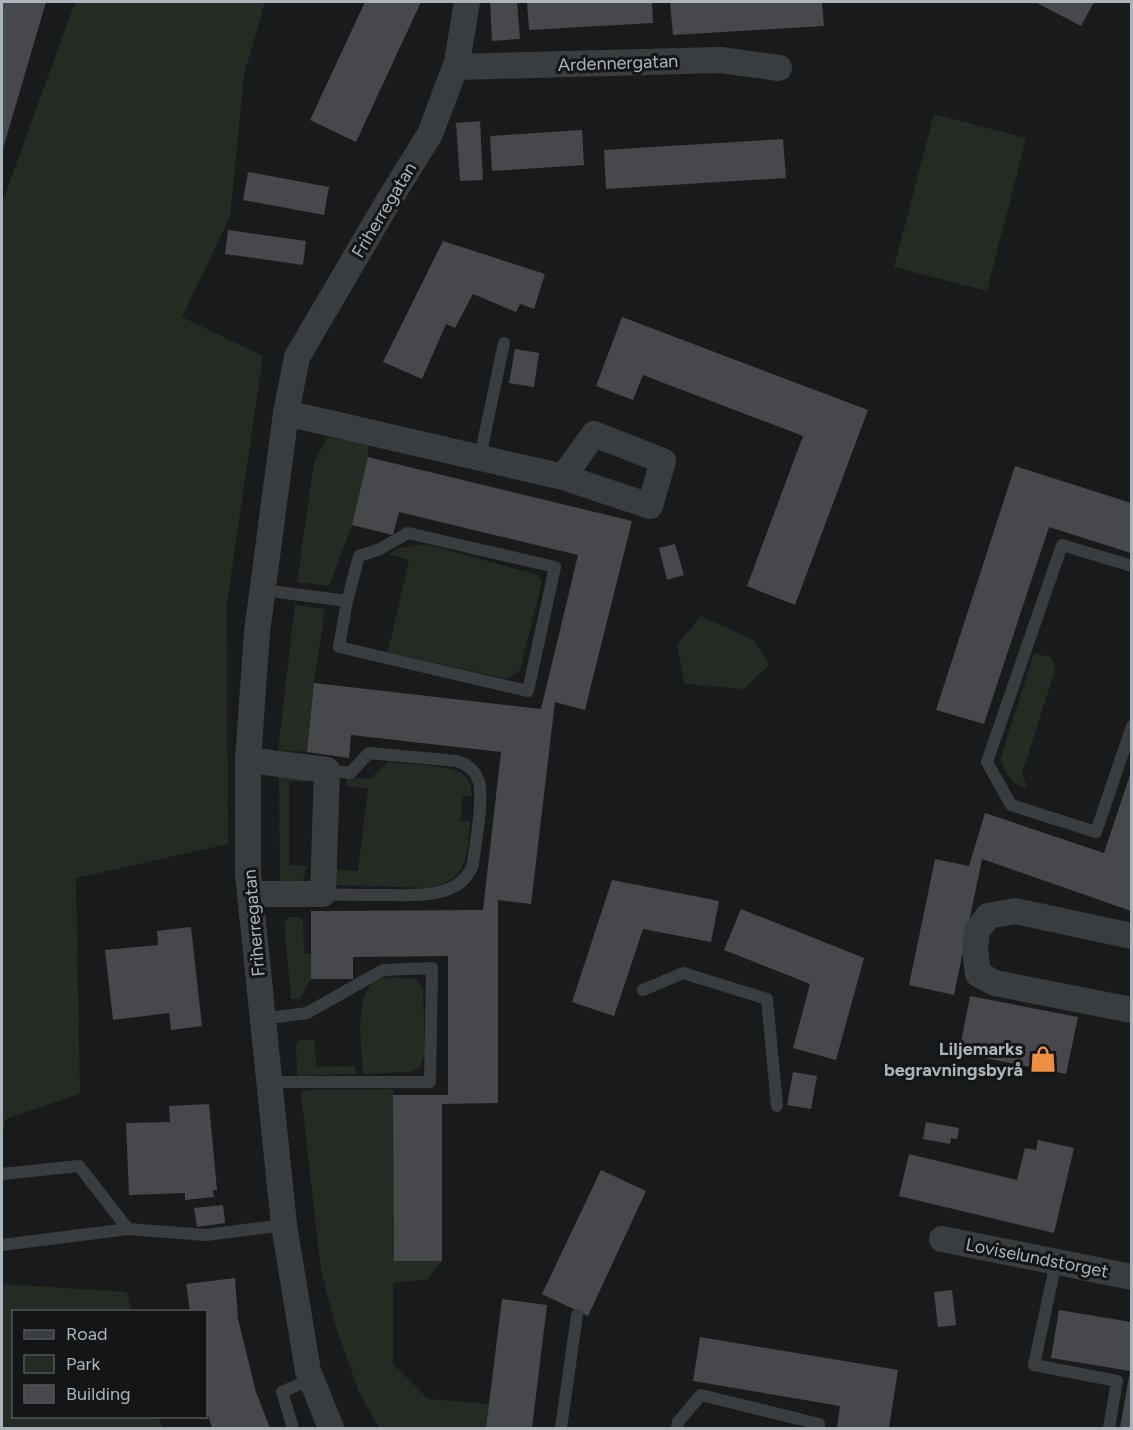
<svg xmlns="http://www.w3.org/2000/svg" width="1133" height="1430" viewBox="0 0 1133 1430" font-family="Figtree,sans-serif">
	<rect width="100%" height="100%" fill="#191a1b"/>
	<g fill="#242b23">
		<polygon points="75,2 265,2 244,75 230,217 182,317 263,356 227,603 228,844 76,878 80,1094 6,1119 2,1135 2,203"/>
		<polygon points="934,114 1026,138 987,291 894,267"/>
		<polygon points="328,437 368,444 368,457 352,525 329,586 297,582 314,462"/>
		<polygon points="425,544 538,575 542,582 520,670 507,679 388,652 409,560 389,554 399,548"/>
		<polygon points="295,605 325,609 314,683 307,752 278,750"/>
		<polygon points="701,616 755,641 769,665 744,689 685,684 677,645"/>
		<path d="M1034,653L1052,658L1055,670L1022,774L1027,787C1012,787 1006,771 1000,760Z"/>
		<path d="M388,762C404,764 453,765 464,775C470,781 472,789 472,797L463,796L460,821H470C467,854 469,881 428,888L336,885V869L358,871L368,789L346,786L347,777L370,779Z"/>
		<polygon points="279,771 305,774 306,782 289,781 289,865 308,866 301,884 280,883"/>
		<polygon points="289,917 300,917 303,920 304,954 311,954 311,979 300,999 291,999 284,922"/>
		<path d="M414,978L423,989L425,1054L420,1067L410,1072L363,1074C362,1050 351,988 381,979C390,977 404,979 414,978Z"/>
		<polygon points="300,1040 315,1040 316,1067 355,1066 356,1074 297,1076 296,1044"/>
		<polygon points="393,1089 394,1261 442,1261 428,1279 393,1283 393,1364 428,1399 489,1404 486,1428 379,1428 359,1392 336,1327 321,1270 301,1093 309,1090"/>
		<polygon points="2,1284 127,1292 131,1311 14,1312 14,1416 158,1417 163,1428 2,1428"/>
	</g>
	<g fill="#46484b">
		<polygon points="2,2 46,2 2,152"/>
		<polygon points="365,2 421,2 356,142 310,120"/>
		<polygon points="490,2 517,2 520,39 492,41"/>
		<polygon points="527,2 652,2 653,23 529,30"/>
		<polygon points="670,2 822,2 824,26 673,35"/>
		<polygon points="1035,2 1094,2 1081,26"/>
		<polygon points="480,121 483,180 460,181 456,123"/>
		<polygon points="582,130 584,165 492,171 490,136"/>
		<polygon points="783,139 786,178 606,189 604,150"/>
		<polygon points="248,172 329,187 324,215 243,200"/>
		<polygon points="228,230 306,241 303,265 225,254"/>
		<polygon points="443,241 545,274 534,309 520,304 516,312 473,294 455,328 446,324 422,379 383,362"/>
		<polygon points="622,317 868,410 795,605 747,586 803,436 643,375 633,400 596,386"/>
		<polygon points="515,349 539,353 534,387 509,383"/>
		<polygon points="368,457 632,521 585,710 555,702 531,904 498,900 498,1103 442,1104 442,1261 394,1261 393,1095 448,1095 448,956 353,957 353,979 311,979 311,911 483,910 501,752 351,735 349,758 307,752 314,683 541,709 578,555 399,512 393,535 352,525"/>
		<polygon points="1015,466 1131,503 1131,553 1049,527 984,724 936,710"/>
		<polygon points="675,544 684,575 667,580 659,548"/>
		<polygon points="1131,772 1131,911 982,859 954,995 909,985 935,859 969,866 985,813 1104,853"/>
		<polygon points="612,880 719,901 711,942 643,929 614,1016 572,1002"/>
		<polygon points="741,909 864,958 836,1060 793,1048 810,984 724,950"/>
		<polygon points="191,927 202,1026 171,1030 169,1013 113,1020 105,950 158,945 157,931"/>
		<polygon points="970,996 1078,1017 1066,1074 959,1053"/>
		<polygon points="793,1072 817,1076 811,1109 787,1105"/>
		<polygon points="209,1104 217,1190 213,1190 214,1197 185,1200 185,1193 129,1195 126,1123 170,1122 169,1106"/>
		<polygon points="926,1122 959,1128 957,1139 951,1138 950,1144 923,1139"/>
		<polygon points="1038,1140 1074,1148 1054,1233 899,1196 909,1154 1017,1180 1025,1148 1036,1150"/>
		<polygon points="601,1170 646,1191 588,1316 542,1294"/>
		<polygon points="223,1205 225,1223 197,1227 194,1208"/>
		<polygon points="235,1278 238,1319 256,1392 270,1428 212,1428 206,1410 206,1311 190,1311 186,1284"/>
		<polygon points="952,1290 956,1325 938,1327 934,1292"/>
		<polygon points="502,1299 547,1305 532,1428 486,1428"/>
		<polygon points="1059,1310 1131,1322 1131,1428 1120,1428 1130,1371 1051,1358"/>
		<polygon points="700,1337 898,1370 889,1428 837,1428 840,1406 693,1381"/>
	</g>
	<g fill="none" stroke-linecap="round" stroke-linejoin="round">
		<g stroke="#3a3d40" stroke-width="12">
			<polyline points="480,457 504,343"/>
			<polyline points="1132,566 1062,545 987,762 1011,805 1096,832 1132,726"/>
			<polyline points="263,590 347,601 359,556 380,549 408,533 555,567 528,691 339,647 347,601"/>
			<path d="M323,894C343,895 363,895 383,895C414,895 461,900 473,864C475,845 485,794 478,779C474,769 466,764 457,761L369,753L350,773L327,770"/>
			<polyline points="643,990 683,973 767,999 777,1106"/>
			<polyline points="262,1019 307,1013 383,970 432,968 430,1082 268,1082"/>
			<polyline points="2,1174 79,1166 128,1229"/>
			<polyline points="2,1245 128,1229 206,1235 284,1225"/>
			<polyline points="1056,1262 1034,1365 1117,1381 1109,1428"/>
			<polyline points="293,1428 282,1392 311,1379"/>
			<polyline points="561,1428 577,1315"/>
			<polyline points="677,1428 678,1422 701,1395 819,1424 819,1428"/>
		</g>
		<g stroke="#3a3d40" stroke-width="26">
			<polyline points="456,67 720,60 779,68"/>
			<polyline points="286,413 563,477 650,506 663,461 594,434 563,477"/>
			<polyline points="248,760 327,770 323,894 250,894"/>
			<polyline points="1132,936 1015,911 988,916 977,931 975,949 978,974 995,983 1132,1010"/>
			<polyline points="942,1239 1132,1277"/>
			<polyline points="331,1428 308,1371 284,1225 248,874 248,760 257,632 286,413 297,357 389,200 430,134 457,62 467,2"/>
		</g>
	</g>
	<defs>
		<symbol id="shop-bare" viewBox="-9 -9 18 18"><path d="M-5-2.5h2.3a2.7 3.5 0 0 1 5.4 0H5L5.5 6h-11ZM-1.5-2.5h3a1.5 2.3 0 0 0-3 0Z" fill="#ed8f40" stroke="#141516" stroke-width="2.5" paint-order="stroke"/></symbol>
	</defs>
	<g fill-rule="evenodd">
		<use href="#shop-bare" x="1024" y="1040" width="38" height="38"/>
	</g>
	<g text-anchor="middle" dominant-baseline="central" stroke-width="6" stroke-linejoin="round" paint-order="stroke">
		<g font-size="18" fill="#acb4bb" stroke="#141516">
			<text transform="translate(618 63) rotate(-2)">Ardennergatan</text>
			<text transform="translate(384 210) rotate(-59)">Friherregatan</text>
			<text transform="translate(254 923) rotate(-95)">Friherregatan</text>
			<text transform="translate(1037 1258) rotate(11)">Loviselundstorget</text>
		</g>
		<g font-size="18" font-weight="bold" fill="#acb4bb" stroke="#141516" text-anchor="end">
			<text x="1023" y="1049">Liljemarks<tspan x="1023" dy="21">begravningsbyrå</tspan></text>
		</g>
	</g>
	<rect width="1133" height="1430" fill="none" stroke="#acb4bb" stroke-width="6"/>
	<rect x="12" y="1310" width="195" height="108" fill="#141516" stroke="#515558" stroke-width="1.5"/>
	<rect x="24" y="1330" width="30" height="9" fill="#3a3d40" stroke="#515558" stroke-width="1.5"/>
	<text x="66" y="1340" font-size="18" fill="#acb4bb">Road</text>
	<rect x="24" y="1355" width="30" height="18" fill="#242b23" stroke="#515558" stroke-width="1.5"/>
	<text x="66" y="1370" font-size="18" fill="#acb4bb">Park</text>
	<rect x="24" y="1385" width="30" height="18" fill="#46484b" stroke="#515558" stroke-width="1.5"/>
	<text x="66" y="1400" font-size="18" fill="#acb4bb">Building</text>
</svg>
